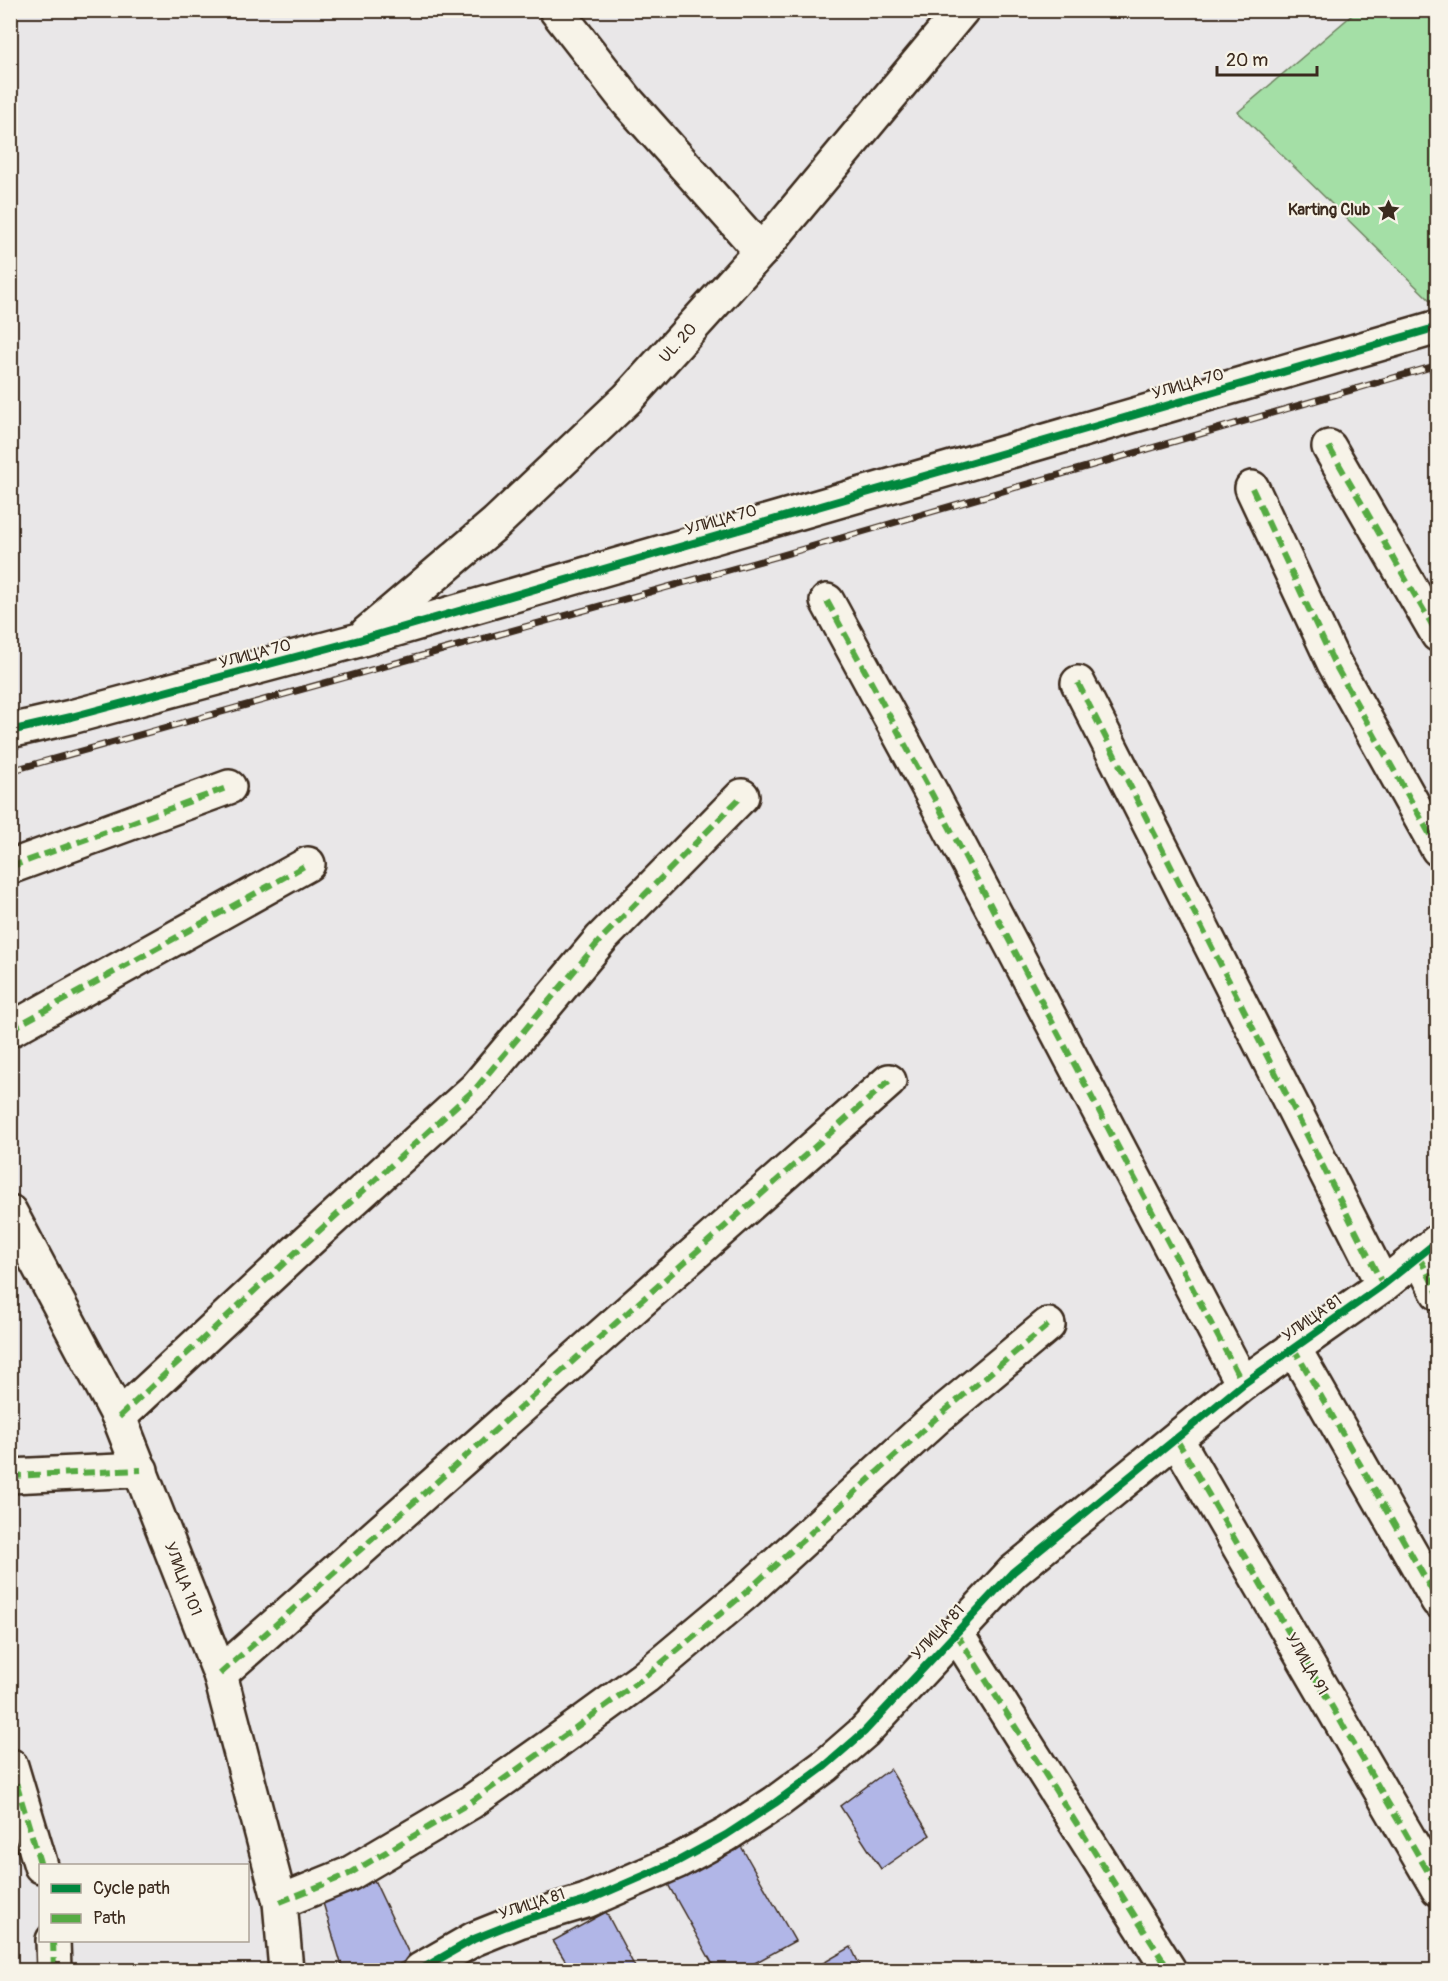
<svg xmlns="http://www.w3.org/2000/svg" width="1448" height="1981" viewBox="0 0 1448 1981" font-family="Pangolin,sans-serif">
	<rect width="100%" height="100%" fill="#e9e7e8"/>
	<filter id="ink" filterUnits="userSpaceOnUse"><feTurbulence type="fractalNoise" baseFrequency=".0167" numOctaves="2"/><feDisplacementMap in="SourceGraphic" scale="12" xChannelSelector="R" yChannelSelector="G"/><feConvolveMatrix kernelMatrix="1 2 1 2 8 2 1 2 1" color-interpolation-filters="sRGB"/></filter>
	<g filter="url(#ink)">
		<polygon fill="#a4dfa6" stroke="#708462" stroke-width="1.5" points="1358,10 1437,11 1437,307 1238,112"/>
		<g fill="#b1b6e7" stroke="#3b2a1e" stroke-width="1.5">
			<polygon points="890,1769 930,1835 881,1869 840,1806"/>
			<polygon points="738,1841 795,1941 742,1970 716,1970 665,1879"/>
			<polygon points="366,1863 411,1958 388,1970 343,1970 318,1886"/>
			<polygon points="606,1912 636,1969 571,1970 553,1941"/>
			<polygon points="851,1947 862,1970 811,1970"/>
		</g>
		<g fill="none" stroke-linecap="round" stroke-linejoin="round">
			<defs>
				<g id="street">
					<polyline points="556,10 627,101 761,251"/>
					<polyline points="1329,447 1438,635"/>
					<polyline points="1252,488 1334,663 1438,849"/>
					<polyline points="827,601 933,796 1243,1384"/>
					<polyline points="367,633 496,523 628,398 761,251 962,10"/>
					<polyline points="1078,683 1383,1285"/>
					<polyline points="10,731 71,717 359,640 1438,327"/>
					<polyline points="10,867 229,787"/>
					<polyline points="10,1030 308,864"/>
					<polyline points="10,1212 119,1417 220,1674 280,1902 286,1970"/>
					<polyline points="1419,1257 1438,1293"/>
					<polyline points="1293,1347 1438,1601"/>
					<polyline points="119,1417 296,1252 476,1088 601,939 742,796"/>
					<polyline points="1177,1440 1438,1889"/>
					<polyline points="10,1476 141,1470"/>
					<polyline points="956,1633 1169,1970"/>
					<polyline points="220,1674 889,1081"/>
					<polyline points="11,1766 41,1866"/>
					<polyline points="280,1902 349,1874 471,1802 549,1747 645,1677 745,1593 935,1419 1048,1325"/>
					<polyline points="53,1940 54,1970"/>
					<polyline points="420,1970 474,1939 519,1921 586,1901 678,1861 726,1835 775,1803 825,1766 864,1732 1013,1572 1243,1384 1383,1285 1438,1241"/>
				</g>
			</defs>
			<use href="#street" stroke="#3b2a1e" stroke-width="38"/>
			<use href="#street" stroke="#f7f3e8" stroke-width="33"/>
			<defs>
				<polyline id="rail" points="10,771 779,556 1438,365"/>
			</defs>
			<use href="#rail" stroke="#3b2a1e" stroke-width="7"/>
			<use href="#rail" stroke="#f7f3e8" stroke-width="4.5" stroke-dasharray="14" stroke-linecap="butt"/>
			<g stroke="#55ab43" stroke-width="6" stroke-dasharray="12 6" stroke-linecap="butt">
				<polyline points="1329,447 1438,635"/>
				<polyline points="1252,488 1334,663 1438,849"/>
				<polyline points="827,601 933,796 1243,1384"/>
				<polyline points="1078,683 1383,1285"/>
				<polyline points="10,867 229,787"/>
				<polyline points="10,1030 308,864"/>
				<polyline points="1419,1257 1438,1293"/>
				<polyline points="1293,1347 1438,1601"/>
				<polyline points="119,1417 296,1252 476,1088 601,939 742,796"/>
				<polyline points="1177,1440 1438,1889"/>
				<polyline points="10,1476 141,1470"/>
				<polyline points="956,1633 1169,1970"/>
				<polyline points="220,1674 889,1081"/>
				<polyline points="11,1766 41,1866"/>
				<polyline points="280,1902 349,1874 471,1802 549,1747 645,1677 745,1593 935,1419 1048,1325"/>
				<polyline points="53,1940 54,1970"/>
			</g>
			<defs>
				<g id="cycleway">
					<polyline points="10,731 71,717 359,640 1438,327"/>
					<polyline points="420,1970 474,1939 519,1921 586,1901 678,1861 726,1835 775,1803 825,1766 864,1732 1013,1572 1243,1384 1383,1285 1438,1241"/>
				</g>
			</defs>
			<use href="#cycleway" stroke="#f7f3e8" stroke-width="11"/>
			<use href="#cycleway" stroke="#00873e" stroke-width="8"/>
		</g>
	</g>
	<defs>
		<symbol id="sight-bare" viewBox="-9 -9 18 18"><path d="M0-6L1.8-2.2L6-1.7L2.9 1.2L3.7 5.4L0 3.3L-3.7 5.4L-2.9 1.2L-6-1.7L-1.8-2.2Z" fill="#3b2a1e" stroke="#f7f3e8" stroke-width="2.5" paint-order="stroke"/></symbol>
	</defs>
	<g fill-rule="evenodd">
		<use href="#sight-bare" x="1372" y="194" width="33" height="33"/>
	</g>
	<g text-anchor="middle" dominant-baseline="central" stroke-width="4.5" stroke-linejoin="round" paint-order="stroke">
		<g font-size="16" font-weight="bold" fill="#3b2a1e" stroke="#f7f3e8" text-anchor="end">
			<text x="1370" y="210">Karting Club</text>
		</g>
		<g font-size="16" fill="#3b2a1e" stroke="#f7f3e8">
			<text transform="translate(678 343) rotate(-48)">UL. 20</text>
			<text transform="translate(1188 384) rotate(-16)">УЛИЦА 70</text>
			<text transform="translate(721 520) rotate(-16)">УЛИЦА 70</text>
			<text transform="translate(255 654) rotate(-15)">УЛИЦА 70</text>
			<text transform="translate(1312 1318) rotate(-35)">УЛИЦА 81</text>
			<text transform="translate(183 1579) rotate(69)">УЛИЦА 101</text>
			<text transform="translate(938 1632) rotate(-47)">УЛИЦА 81</text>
			<text transform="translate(1307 1664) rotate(60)">УЛИЦА 91</text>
			<text transform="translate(532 1904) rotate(-18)">УЛИЦА 81</text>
		</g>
	</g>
	<rect width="1448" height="1981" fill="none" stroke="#f7f3e8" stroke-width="36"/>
	<rect x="18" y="18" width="1412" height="1945" fill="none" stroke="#3b2a1e" stroke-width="2" filter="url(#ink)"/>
	<rect x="39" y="1864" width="210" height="78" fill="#f7f3e8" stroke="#aca397" stroke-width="1.5"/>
	<rect x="51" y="1884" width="30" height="9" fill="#00873e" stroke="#aca397" stroke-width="1.5"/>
	<text x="93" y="1894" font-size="18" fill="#3b2a1e">Cycle path</text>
	<rect x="51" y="1914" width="30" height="9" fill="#55ab43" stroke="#aca397" stroke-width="1.5"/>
	<text x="93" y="1924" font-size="18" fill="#3b2a1e">Path</text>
	<path d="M1217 66v9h100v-9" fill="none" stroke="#3b2a1e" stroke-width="3"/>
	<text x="1226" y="66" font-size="18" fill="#3b2a1e" stroke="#f7f3e8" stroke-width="4.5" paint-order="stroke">20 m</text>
</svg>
